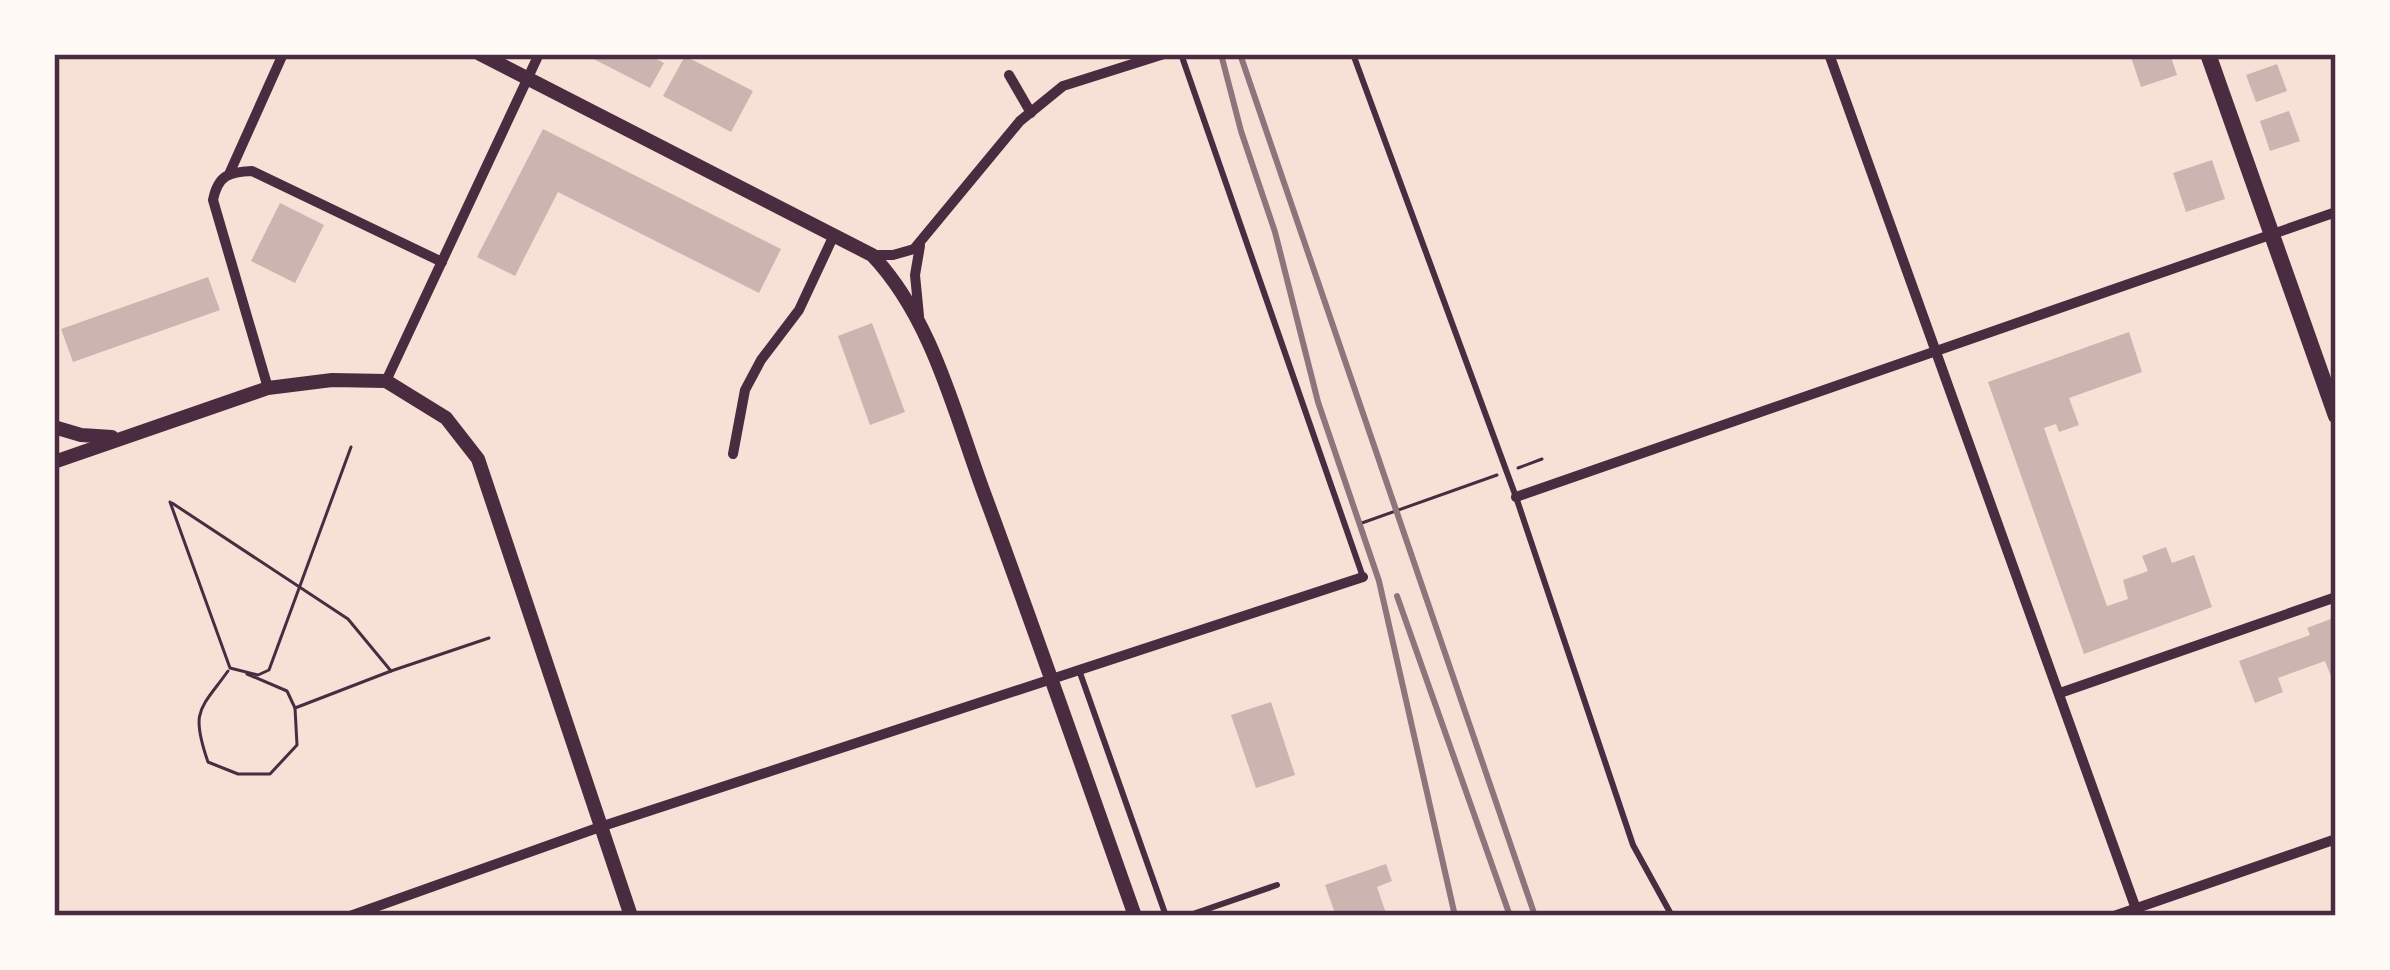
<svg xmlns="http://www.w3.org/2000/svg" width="2390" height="970" viewBox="0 0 2390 970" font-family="Arial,sans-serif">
	<rect width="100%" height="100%" fill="#f7e1d7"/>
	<g fill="#ccb4b1">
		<polygon points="584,54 647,54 664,63 650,88"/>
		<polygon points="2130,54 2170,54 2177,75 2141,87"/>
		<polygon points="685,56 753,91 731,132 663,96"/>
		<polygon points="2277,64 2287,91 2256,102 2246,75"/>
		<polygon points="2289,111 2300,141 2270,151 2260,121"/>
		<polygon points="543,129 781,249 759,293 558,192 515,276 477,257"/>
		<polygon points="2212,160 2225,199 2186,212 2173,173"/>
		<polygon points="280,203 324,225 295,283 251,261"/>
		<polygon points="208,277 220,310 73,362 61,329"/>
		<polygon points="872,323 905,412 870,425 838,336"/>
		<polygon points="2129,332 2142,372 2069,398 2079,425 2059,432 2056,424 2044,428 2107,606 2128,599 2123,580 2148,571 2142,556 2166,547 2172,563 2194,555 2212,607 2084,654 1988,382"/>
		<polygon points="2336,617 2336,689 2325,661 2278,678 2283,692 2255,703 2239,661 2310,635 2307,628"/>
		<polygon points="1271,702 1295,775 1256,788 1231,715"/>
		<polygon points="1386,864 1392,881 1377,887 1387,916 1336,916 1325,885"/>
	</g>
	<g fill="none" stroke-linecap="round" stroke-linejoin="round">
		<g stroke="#4a2c40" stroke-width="3">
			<polyline points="1518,468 1542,459"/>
			<polyline points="170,502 230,668 258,675 269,670 351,447"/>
			<polyline points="172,503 348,619 391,671 489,638"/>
			<polyline points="1359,524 1497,475"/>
			<path d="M228,671C200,710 190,710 208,762L238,774H270L297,745L295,708L391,671"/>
			<polyline points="247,674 287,691 295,708"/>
		</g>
		<g stroke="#4a2c40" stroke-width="6">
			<polyline points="1181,54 1363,577"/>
			<polyline points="1353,54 1516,497 1633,845 1672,916"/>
			<polyline points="1079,670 1166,916"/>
			<polyline points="1187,916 1277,885"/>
		</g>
		<g stroke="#4a2c40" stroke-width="10">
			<polyline points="1829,54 2136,909"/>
			<polyline points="1009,75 1031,113"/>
			<polyline points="230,172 283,54"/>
			<polyline points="872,255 893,255 914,249 1020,121 1063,86 1164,54"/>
			<polyline points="919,316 915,275 920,246"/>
			<polyline points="386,381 539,54"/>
			<path d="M268,388L213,200C218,175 229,172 252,171L442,262"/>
			<polyline points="733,454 745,390 761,360 799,310 834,235"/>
			<polyline points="1516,497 2336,212"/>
			<polyline points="2060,693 2336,597"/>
			<polyline points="350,916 600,827 1363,577"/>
			<polyline points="2114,916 2336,839"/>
		</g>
		<g stroke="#4a2c40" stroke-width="14">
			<path d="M480,54L872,255C932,318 954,412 984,493C1036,633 1085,775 1135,916"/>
			<polyline points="54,427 81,435 112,437"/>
			<polyline points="54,462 268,388 332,380 386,381 446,418 478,459 631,916"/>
		</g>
		<polyline stroke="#4a2c40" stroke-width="16" points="2208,54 2336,416"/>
		<g stroke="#8f747c" stroke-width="6">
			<polyline points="1221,54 1241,131 1275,232 1318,402 1379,581 1455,916"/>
			<polyline points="1240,54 1535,916"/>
			<polyline points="1397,596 1510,916"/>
		</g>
	</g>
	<rect width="2390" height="970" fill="none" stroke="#fffaf5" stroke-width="114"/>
	<rect x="57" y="57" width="2276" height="856" fill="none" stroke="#4a2c40" stroke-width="4.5"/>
</svg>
